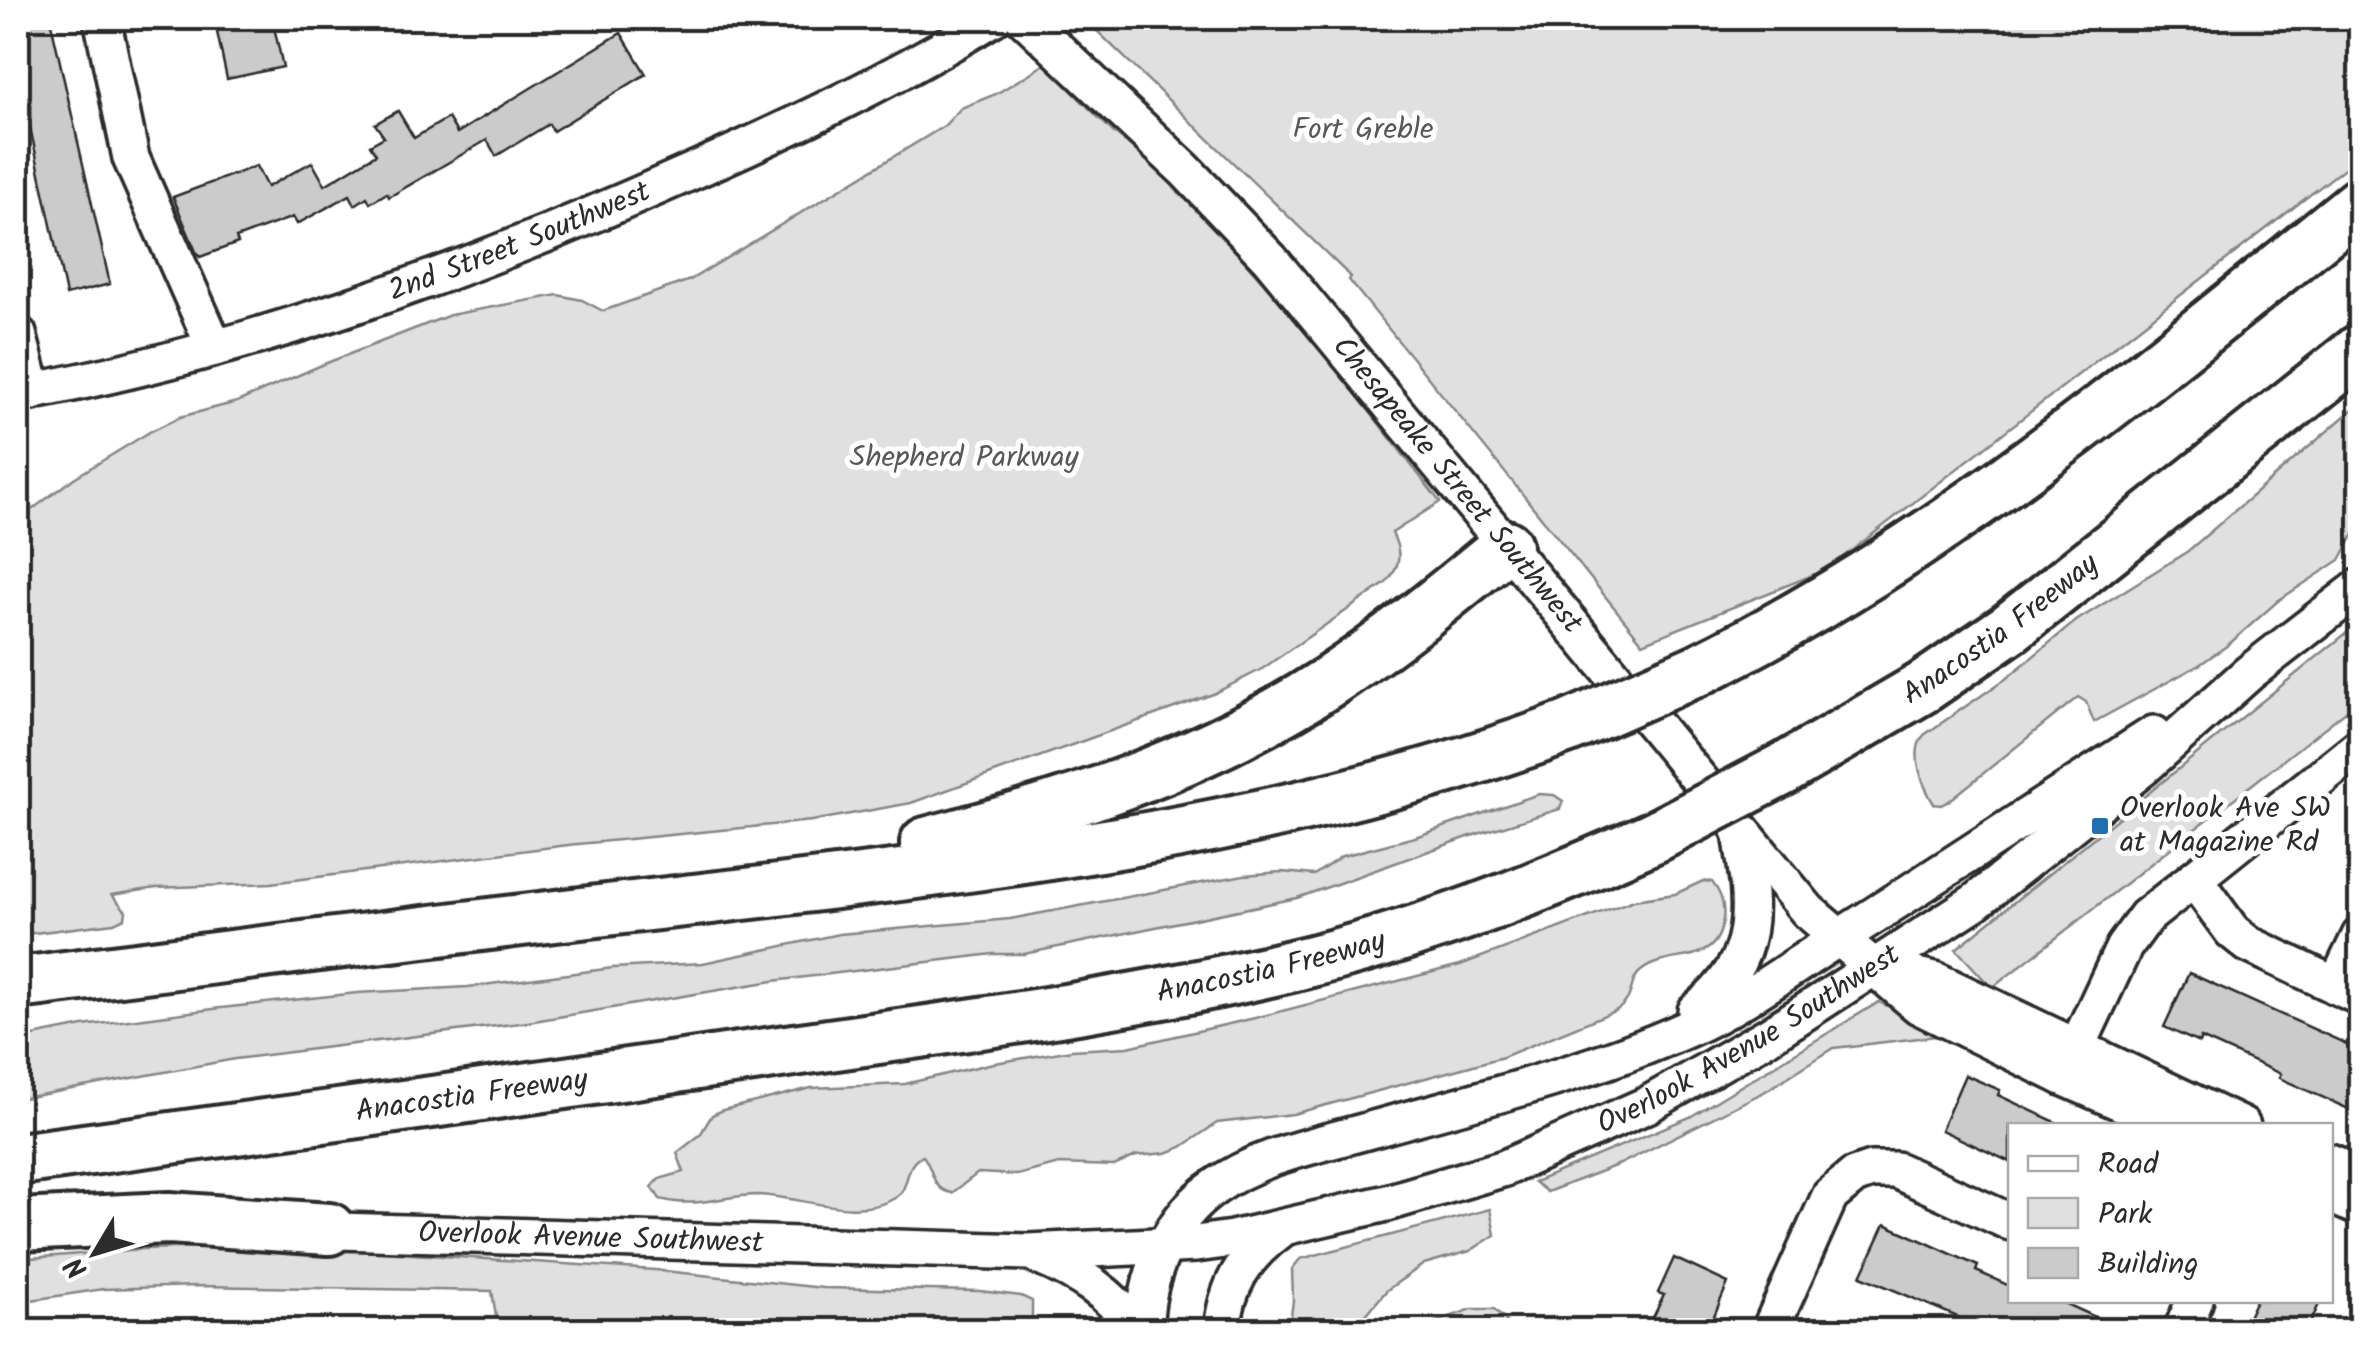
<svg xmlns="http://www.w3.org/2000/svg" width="2378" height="1348" viewBox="0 0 2378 1348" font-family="Kalam,sans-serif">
	<rect width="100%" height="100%" fill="#fff"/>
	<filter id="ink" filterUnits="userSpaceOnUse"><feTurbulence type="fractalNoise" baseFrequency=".01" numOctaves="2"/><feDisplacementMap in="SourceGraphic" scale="20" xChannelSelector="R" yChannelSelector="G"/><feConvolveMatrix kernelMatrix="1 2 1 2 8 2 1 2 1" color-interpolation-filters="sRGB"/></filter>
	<g filter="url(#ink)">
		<g fill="#e0e0e0" stroke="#868686" stroke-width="2.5">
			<polygon points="1104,18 2360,18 2360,156 1828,569 1643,643 1349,280 1351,277 1094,28"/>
			<path d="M1045,64L1114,133L1173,179L1321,349L1440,502L1392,533C1402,553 1401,566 1386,583L1262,669L1213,694L911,803L812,821L568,845L271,883L156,888L112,895L126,911L125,918L114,923L18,935V520L74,478L151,431L180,417L237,402L324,364L450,315L558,295L582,300L603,311L690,280L944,126L961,108L996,94Z"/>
			<path d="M2360,403V523L2340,560L2279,600L2228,645L2199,665L2094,722L2086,702L2078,697L1949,801L1941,805L1934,804C1923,786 1909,752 1924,735L2007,678L2076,621L2188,551Z"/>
			<polygon points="2360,622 2360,700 1992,988 1956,949"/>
			<polygon points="1539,794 1554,795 1563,801 1560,809 1471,836 1297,898 1024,954 993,954 773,981 528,1022 235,1059 18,1099 18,1039 83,1026 221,1008 357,993 468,987 613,968 703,963 839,934 1010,919 1244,875 1282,872 1314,875 1342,856 1415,837"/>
			<path d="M1703,881L1712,882C1721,893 1725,905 1723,919C1717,970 1670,948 1641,971C1628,981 1636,997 1617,1010L1503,1057L1293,1114L1217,1123L1182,1147L1166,1153L1136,1156L1114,1166L1059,1164L1017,1175L978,1173L952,1193C931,1190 934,1169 923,1156C903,1163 911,1189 895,1198C858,1221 798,1196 758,1195C722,1195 698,1209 660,1199L652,1187L659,1179L684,1172L677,1153L700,1135L712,1115L723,1110L811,1088L905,1084L989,1064L1072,1050L1128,1047L1255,1018L1460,965L1634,900L1675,894Z"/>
			<polygon points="1879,1002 1945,1035 1834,1048 1764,1092 1620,1164 1547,1192 1534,1182 1690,1117"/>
			<polygon points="1490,1209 1495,1235 1470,1251 1424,1264 1387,1290 1353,1330 1289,1330 1293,1301 1292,1269 1300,1259"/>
			<polygon points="276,1245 655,1270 823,1288 980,1291 1021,1296 1032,1301 1032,1330 498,1330 492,1291 196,1286 103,1289 18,1302 18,1259 143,1249"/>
			<polygon points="1472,1309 1494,1309 1505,1319 1510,1330 1413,1330"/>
		</g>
		<g fill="#cbcbcb" stroke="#2b2b2b" stroke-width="2.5">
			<polygon points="18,18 50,18 110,284 66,295 18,71"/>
			<polygon points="214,18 272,18 283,67 227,79"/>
			<polygon points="621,33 646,74 553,131 549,124 496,156 487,140 389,197 387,193 370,203 367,197 355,205 350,195 297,224 293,217 236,238 238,243 200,257 197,254 173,197 256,166 267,187 312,162 325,185 376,154 370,145 384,137 375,124 398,111 414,138 448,118 457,133"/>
			<polygon points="2189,973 2360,1050 2360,1114 2279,1078 2281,1074 2201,1038 2199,1043 2164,1027"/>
			<polygon points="1965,1075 2000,1090 1998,1095 2064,1126 2010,1126 2010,1162 1941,1130"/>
			<polygon points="1885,1224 1978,1266 1976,1271 2010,1286 2010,1300 2058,1300 2124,1330 1988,1330 1861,1276"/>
			<polygon points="1674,1258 1728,1283 1708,1330 1647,1330 1664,1295 1658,1293"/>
			<polygon points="2256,1300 2321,1300 2307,1330 2248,1330 2253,1320 2248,1317"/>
		</g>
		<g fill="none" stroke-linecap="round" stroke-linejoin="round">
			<defs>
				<g id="minor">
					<polyline points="102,18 131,158 215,348"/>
					<path id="s1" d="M1024,18L1185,170L1270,259L1808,911L1919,1006L2063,1077L2175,1126"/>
					<polyline points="18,334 33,392"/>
					<path id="s2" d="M18,394C245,352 466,272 677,178C784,131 893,80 993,18"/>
					<polyline points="2194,879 2232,931 2248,944 2360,997"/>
					<polyline points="1876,967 1935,980 2242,1126"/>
					<polyline points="2336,986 2360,936"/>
					<path d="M1696,1011C1762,958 1753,907 1741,833"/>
					<polyline points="2063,1077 2124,947 2146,917 2360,746"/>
					<polyline points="2330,1162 2360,1175"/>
					<polyline points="2330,1195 2360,1208"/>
					<path id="s3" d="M306,1230L1028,1252L1196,1244L1232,1239L1387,1203L1505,1168L1647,1105L1771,1034L1975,902L2144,767L2249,673L2360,587"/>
					<path d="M1038,1256C1081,1274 1110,1293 1138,1330"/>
					<path d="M1145,1330C1144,1278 1170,1217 1215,1187C1260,1155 1318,1145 1370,1130C1477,1100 1586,1074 1687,1029C1740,1006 1788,970 1837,939C1943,872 2048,802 2154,734"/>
					<path d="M1222,1330C1227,1285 1243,1258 1279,1231"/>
					<polyline points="1770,1330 1830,1196 1854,1176 1871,1170 1896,1170 2010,1222"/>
					<polyline points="2182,1330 2195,1300"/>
				</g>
				<g id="highway">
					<path d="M1698,670C1943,549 2149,373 2360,203"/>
					<path id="s4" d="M1784,769L1924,687L2010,628L2360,350"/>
					<path d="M926,843C1068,807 1206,763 1330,681C1392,640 1449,593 1506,546"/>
					<path d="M18,983C240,955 462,926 685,901C984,866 1284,833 1568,727"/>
					<path id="s5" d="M18,1159C265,1126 513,1091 760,1055C937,1029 1117,1007 1291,966C1418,936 1538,889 1656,836"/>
					<polyline points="18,1225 169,1218 329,1229"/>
				</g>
			</defs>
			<use href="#minor" stroke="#2b2b2b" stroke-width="42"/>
			<use href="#highway" stroke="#2b2b2b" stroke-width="58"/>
			<use href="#minor" stroke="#fff" stroke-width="35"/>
			<use href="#highway" stroke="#fff" stroke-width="50"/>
			<defs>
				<g id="highway-bridge">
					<polyline points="1568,727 1698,670"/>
					<polyline points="1656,836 1784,769"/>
				</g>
			</defs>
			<use href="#highway-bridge" stroke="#2b2b2b" stroke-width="58" stroke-linecap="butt"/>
			<use href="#highway-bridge" stroke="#fff" stroke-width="50"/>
		</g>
	</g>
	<rect fill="#1f6fb2" stroke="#fff" stroke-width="4" x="2090" y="816" width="20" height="20" rx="5"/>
	<g text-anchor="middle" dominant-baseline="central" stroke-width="10" stroke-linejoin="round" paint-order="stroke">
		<g font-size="30" fill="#585858" stroke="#fff">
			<text x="1363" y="130">Fort Greble</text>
			<text x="964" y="458">Shepherd Parkway</text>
		</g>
		<g font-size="30" fill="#2b2b2b" stroke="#fff">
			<text stroke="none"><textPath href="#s2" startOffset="525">2nd Street Southwest</textPath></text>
			<text stroke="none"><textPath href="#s1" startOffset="638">Chesapeake Street Southwest</textPath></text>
			<text stroke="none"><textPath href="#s4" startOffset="258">Anacostia Freeway</textPath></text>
			<text stroke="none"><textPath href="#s5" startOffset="1268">Anacostia Freeway</textPath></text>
			<text stroke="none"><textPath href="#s3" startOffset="1485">Overlook Avenue Southwest</textPath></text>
			<text stroke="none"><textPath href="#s5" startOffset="458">Anacostia Freeway</textPath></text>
			<text stroke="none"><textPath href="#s3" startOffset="285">Overlook Avenue Southwest</textPath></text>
		</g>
		<g font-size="30" fill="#2b2b2b" stroke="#fff" text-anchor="start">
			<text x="2120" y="809">Overlook Ave SW<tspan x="2120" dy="34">at Magazine Rd</tspan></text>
		</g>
	</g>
	<rect width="2378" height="1348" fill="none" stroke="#fff" stroke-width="60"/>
	<rect x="30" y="30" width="2318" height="1288" fill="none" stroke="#2b2b2b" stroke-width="4" filter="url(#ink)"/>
	<rect x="2008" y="1123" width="325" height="180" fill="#ffffff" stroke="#aaaaaa" stroke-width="2.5"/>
	<rect x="2028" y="1156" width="50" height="15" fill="#ffffff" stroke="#aaaaaa" stroke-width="2.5"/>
	<text x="2098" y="1173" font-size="30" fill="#2b2b2b">Road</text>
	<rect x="2028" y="1198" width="50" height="30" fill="#e0e0e0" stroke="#aaaaaa" stroke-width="2.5"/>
	<text x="2098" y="1223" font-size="30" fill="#2b2b2b">Park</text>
	<rect x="2028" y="1248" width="50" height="30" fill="#cbcbcb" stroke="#aaaaaa" stroke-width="2.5"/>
	<text x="2098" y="1273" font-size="30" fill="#2b2b2b">Building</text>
	<g transform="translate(95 1253) rotate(232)" stroke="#ffffff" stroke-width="8" paint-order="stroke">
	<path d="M0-8L18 38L0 25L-18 38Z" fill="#2b2b2b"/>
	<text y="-15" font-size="28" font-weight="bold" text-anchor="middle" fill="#2b2b2b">N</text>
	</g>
</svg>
